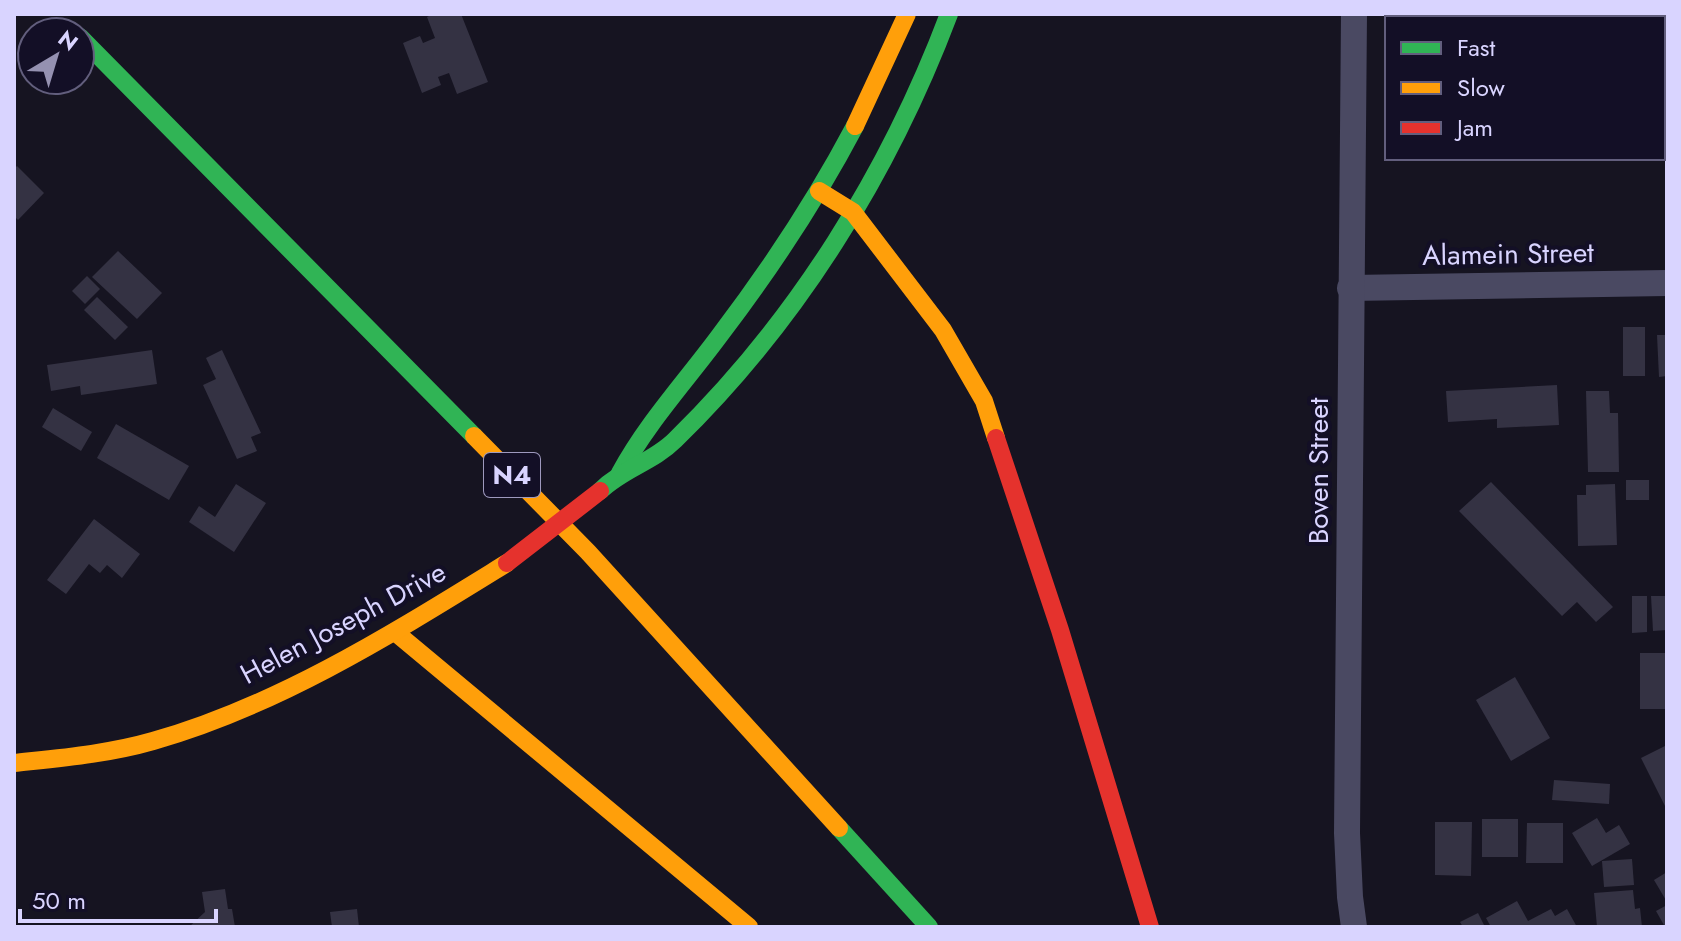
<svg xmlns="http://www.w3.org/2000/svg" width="1681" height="941" viewBox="0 0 1681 941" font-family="Jost,sans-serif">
	<rect width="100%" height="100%" fill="#161421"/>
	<g fill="#343243">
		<polygon points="433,14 461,14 488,82 457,94 449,73 438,77 441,85 422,93 403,43 420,36 423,43 435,38 427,17"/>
		<rect x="1533" y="14" width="24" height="4"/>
		<polygon points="1663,34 1667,38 1667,52 1663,56"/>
		<polygon points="1667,65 1667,144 1663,140 1663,69"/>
		<polygon points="17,166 44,193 18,220 14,216 14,169"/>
		<polygon points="118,251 162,293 137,319 92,277"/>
		<polygon points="87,276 100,289 85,304 72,291"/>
		<polygon points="97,297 128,327 115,340 84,310"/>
		<rect x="1623" y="327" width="22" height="49"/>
		<polygon points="1657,335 1667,335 1667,376 1659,377"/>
		<polygon points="152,350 157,384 81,395 80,386 51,391 47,365"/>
		<polygon points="222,350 261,433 251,437 257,451 237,459 203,385 216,379 206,358"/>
		<polygon points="1557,385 1559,425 1497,428 1497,419 1448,422 1446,391"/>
		<polygon points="1586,391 1609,391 1610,413 1618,413 1619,472 1588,472"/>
		<polygon points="53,408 92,432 81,451 42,427"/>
		<polygon points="116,424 189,466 169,500 97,458"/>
		<rect x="1626" y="480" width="23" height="20"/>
		<polygon points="1491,482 1613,607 1596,622 1577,602 1562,616 1459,511"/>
		<polygon points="236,484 266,503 234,552 189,522 199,506 215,517"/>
		<polygon points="1615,484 1617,545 1578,546 1577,495 1586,495 1586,485"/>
		<polygon points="94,519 140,554 122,578 107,565 100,573 89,564 66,594 47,580"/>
		<polygon points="1632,596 1647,596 1647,632 1632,633"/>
		<polygon points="1651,596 1667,596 1667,630 1653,631"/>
		<rect x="1640" y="653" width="27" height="56"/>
		<polygon points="1515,677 1550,738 1511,761 1476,700"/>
		<polygon points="1667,745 1667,810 1641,758"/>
		<polygon points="1554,780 1610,784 1609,804 1552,800"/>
		<polygon points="1597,818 1606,833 1619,825 1630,844 1592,866 1572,833"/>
		<rect x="1482" y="819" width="36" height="38"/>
		<polygon points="1435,822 1472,822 1471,876 1435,875"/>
		<polygon points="1527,823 1563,823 1563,863 1526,863"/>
		<polygon points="1632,859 1634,885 1604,887 1602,861"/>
		<polygon points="1667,872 1667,902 1654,880"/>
		<polygon points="225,889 228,909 232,909 235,927 189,927 205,912 202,892"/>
		<polygon points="1633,890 1635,909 1640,908 1642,927 1597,927 1594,893"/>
		<polygon points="1517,901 1528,921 1551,909 1555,916 1567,909 1577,927 1491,927 1486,918"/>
		<polygon points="1667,905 1667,927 1665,927 1656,911"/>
		<polygon points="357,909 359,927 332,927 330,912"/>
		<polygon points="1478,913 1485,927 1463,927 1460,922"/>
	</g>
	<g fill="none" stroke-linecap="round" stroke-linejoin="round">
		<g stroke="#4a4962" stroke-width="26">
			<polyline points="1350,288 1667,283"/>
			<polyline points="1354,927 1350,897 1347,833 1354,14"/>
		</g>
		<g stroke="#30b455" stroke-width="18">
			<polyline points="80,37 474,436"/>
			<path d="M620,473C647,423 686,381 720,335C771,268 816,200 855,126"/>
			<path d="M600,491C622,469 653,462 675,440C797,321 889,173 949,14"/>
			<polyline points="839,828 929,927"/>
		</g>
		<g stroke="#ff9f0a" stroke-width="18">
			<polyline points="855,126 907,14"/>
			<polyline points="819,191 853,212 943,330 984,401 996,438"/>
			<polyline points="474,436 588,552 839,828"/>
			<polyline points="395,632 749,927"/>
			<path d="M14,763C60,758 108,754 153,741C280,705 395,632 507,563"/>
		</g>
		<polyline stroke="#e5322d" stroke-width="18" points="996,438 1060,630 1150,927"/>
		<polyline stroke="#e5322d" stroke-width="18" points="507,563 600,491"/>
	</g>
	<g text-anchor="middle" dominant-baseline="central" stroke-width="8" stroke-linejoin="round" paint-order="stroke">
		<rect fill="#130f26" stroke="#9e99be" stroke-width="2" x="484" y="453" width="56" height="44" rx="6"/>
		<g font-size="26" font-weight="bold" fill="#d9d4ff">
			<text x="512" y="475">N4</text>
		</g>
		<g font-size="28" fill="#d9d4ff" stroke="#130f26">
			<text transform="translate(1508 254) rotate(-1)">Alamein Street</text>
			<text transform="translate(1318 471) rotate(-90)">Boven Street</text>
			<text transform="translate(343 623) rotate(-28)">Helen Joseph Drive</text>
		</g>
	</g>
	<rect width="1681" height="941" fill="none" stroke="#d9d4ff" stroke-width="32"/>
	<rect x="1385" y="16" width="280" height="144" fill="#130f26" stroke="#625e7d" stroke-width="2"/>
	<rect x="1401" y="42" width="40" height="12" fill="#30b455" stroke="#625e7d" stroke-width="2"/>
	<text x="1457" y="56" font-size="24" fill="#d9d4ff">Fast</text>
	<rect x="1401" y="82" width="40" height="12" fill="#ff9f0a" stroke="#625e7d" stroke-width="2"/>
	<text x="1457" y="96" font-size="24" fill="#d9d4ff">Slow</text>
	<rect x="1401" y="122" width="40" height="12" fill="#e5322d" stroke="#625e7d" stroke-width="2"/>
	<text x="1457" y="136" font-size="24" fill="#d9d4ff">Jam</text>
	<g transform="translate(56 56) rotate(38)"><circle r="38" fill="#130f26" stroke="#625e7d" stroke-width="2"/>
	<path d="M0-6L14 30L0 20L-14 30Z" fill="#9591b1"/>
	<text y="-12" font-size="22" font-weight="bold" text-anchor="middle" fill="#d9d4ff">N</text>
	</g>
	<path d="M20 909v12h196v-12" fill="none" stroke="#d9d4ff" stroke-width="4"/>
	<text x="32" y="909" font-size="24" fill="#d9d4ff" stroke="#130f26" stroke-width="6" paint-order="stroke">50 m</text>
</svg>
